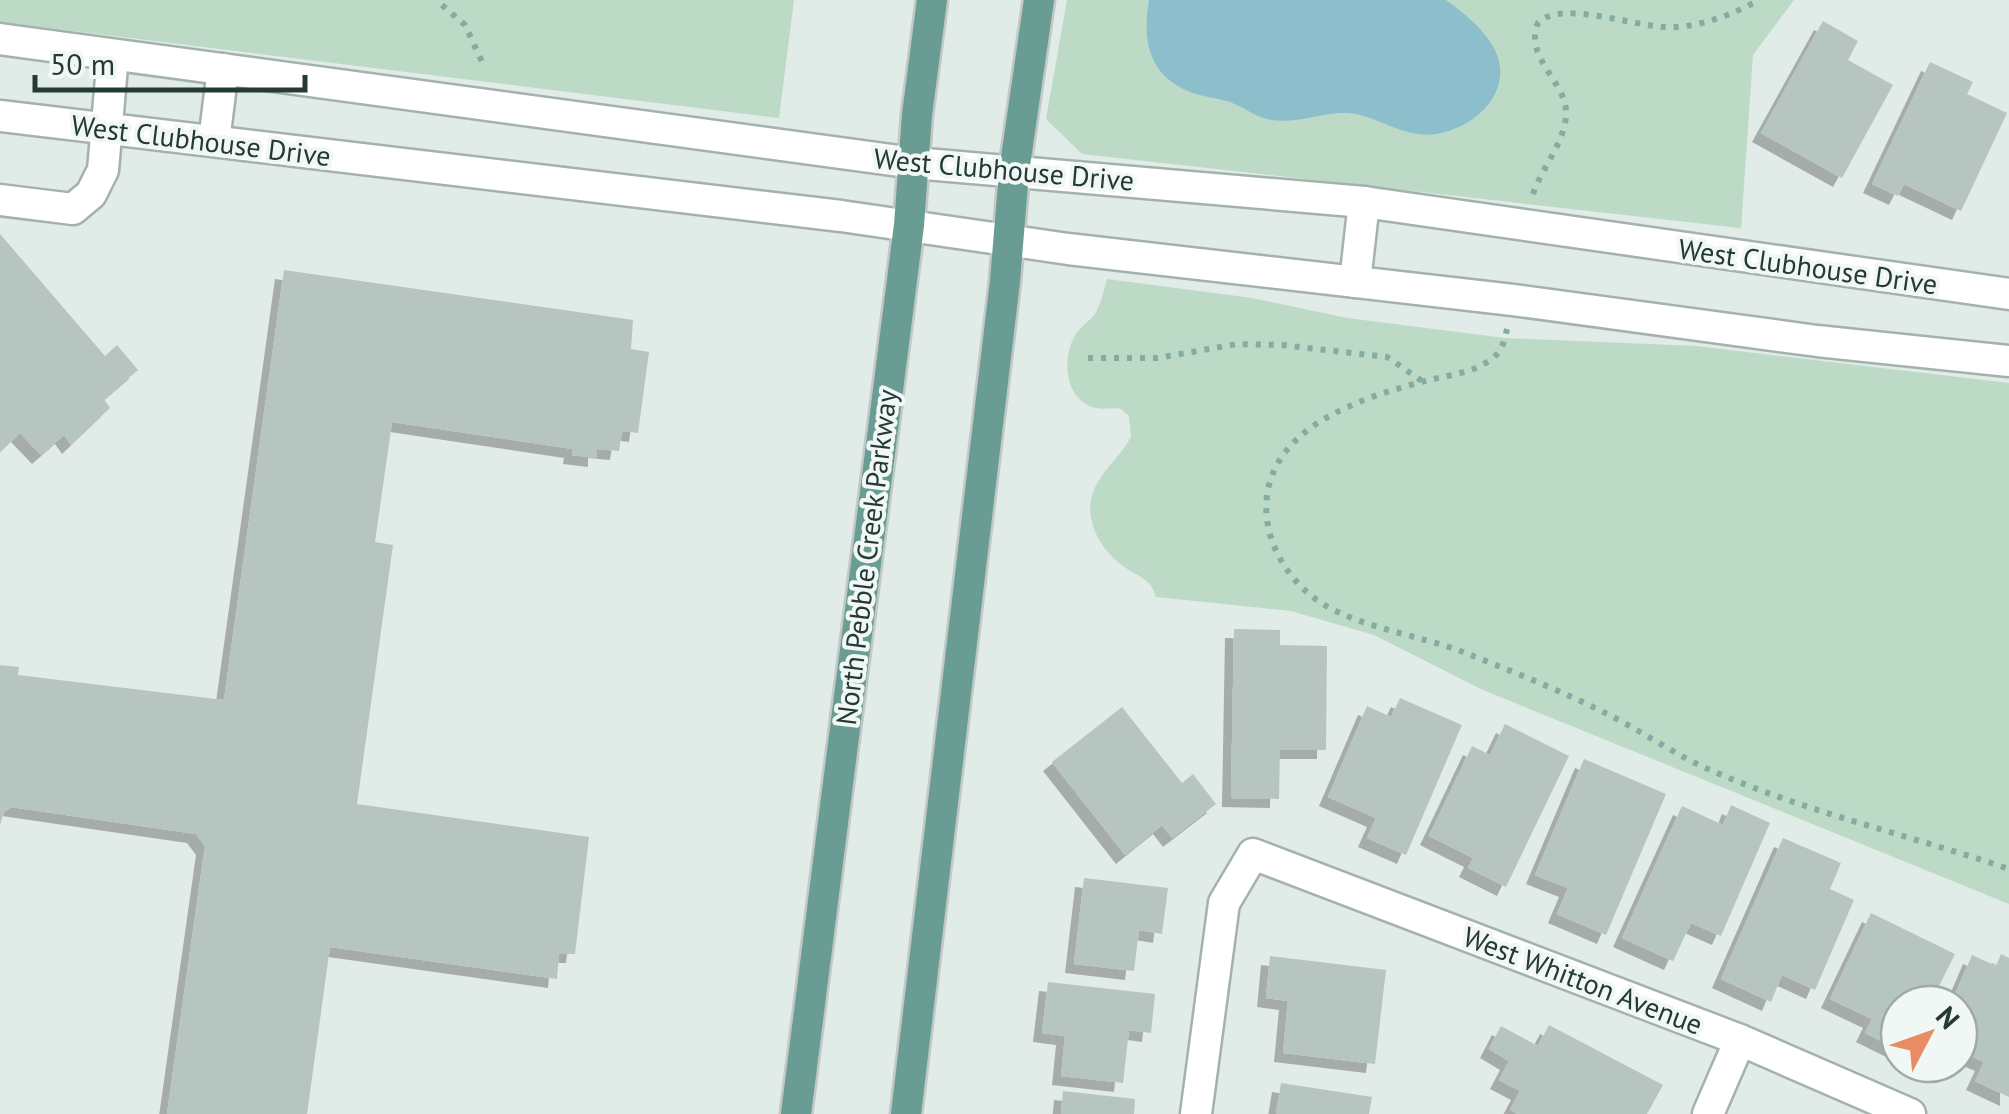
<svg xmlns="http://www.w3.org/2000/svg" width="2009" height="1114" viewBox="0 0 2009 1114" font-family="'PT Sans',sans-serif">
	<defs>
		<filter id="shadow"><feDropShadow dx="-9" dy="9" stdDeviation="0" flood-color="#0004"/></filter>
	</defs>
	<rect width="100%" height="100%" fill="#e1ebe7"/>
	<g fill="#bcdac6">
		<polygon points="0,0 794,0 779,118 0,22"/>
		<polygon points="1067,0 1794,0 1753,55 1741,228 1082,154 1046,119"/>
		<path d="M1107,279L1252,298L1347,318L1505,338L1696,346L2009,383V904L1483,690L1374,635L1291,611L1156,597C1152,581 1142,578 1129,570C1100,552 1078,515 1098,482C1107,466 1122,454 1131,437L1129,416L1121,409C1113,407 1104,410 1096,408C1064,401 1061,357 1076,334C1082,324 1093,320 1097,310C1102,300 1104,289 1107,279Z"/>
	</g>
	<path fill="#8dbecc" d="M1149,0H1446C1464,13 1483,28 1494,48C1516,90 1476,128 1436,134C1403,139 1378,115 1347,113C1322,112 1297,124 1271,120C1257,118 1244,107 1230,102C1217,98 1205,97 1193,93C1149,77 1142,42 1149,0Z"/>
	<g fill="#b7c5c0" filter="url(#shadow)">
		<polygon points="1823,21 1858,41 1848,60 1893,85 1842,178 1761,133"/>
		<polygon points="1930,62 1973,82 1967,94 2007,113 1961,211 1904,184 1898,196 1872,184"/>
		<polygon points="0,234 105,356 117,345 138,370 104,399 110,408 71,445 64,435 41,455 20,433 0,452"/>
		<polygon points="284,270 633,320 631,349 649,352 638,433 622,431 619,451 597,449 597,458 572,455 573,449 392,422 375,542 393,545 357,804 589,837 575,954 559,954 557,979 330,947 307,1114 167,1114 205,846 196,834 11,807 4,812 0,825 0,665 19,667 18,675 224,700"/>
		<polygon points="1234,629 1280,630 1280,645 1327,646 1326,750 1280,750 1279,799 1231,798"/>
		<polygon points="1400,698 1462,725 1406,855 1367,838 1376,818 1328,797 1367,706 1391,717"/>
		<polygon points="1122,707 1182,783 1193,774 1216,804 1172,838 1162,825 1125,855 1052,762"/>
		<polygon points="1505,724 1569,756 1506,887 1468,868 1473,858 1429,836 1472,746 1490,755"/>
		<polygon points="1584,759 1666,794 1606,935 1557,914 1568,888 1535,875"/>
		<polygon points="1731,805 1770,823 1721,936 1691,923 1673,961 1622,938 1682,806 1723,825"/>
		<polygon points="1783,838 1841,863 1830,889 1854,900 1815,990 1782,975 1771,1002 1721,979"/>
		<polygon points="1084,878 1168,888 1162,934 1139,930 1134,971 1074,964"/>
		<polygon points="1871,913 1955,954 1930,1004 1899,1004 1899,1050 1865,1033 1872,1019 1830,999"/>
		<polygon points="2001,954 2009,958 2009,1097 1975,1081 1984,1062 1959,1051 1959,1004 1951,1004 1972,955 1996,966"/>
		<polygon points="1270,956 1386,970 1375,1064 1283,1053 1288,1001 1266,998"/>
		<polygon points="1048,982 1155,994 1151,1033 1129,1030 1123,1083 1061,1076 1065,1036 1042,1033"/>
		<polygon points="1549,1025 1663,1085 1647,1114 1518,1114 1510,1110 1520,1091 1499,1080 1509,1061 1489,1049 1501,1026 1538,1046"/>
		<polygon points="1281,1083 1372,1097 1369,1114 1276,1114"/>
		<polygon points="1063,1091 1135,1099 1134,1114 1061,1114"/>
	</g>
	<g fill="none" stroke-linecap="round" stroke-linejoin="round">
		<defs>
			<g id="minor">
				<polyline points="0,39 914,163 1364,202 2009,294"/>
				<polyline points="0,116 841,216 1068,249 1513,300 1817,341 2009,361"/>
				<polyline points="214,141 223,69"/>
				<polyline points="0,200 73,209 91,194 103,170 113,55"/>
				<polyline points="1355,282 1364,202"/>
				<polyline points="1196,1114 1224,903 1253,854 1740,1040 1910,1114"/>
				<polyline points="1708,1114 1740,1040"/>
			</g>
			<g id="major">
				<polyline points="796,1114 909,225 917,115 932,0"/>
				<polyline points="906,1114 1005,281 1014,172 1039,0"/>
			</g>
		</defs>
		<use href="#minor" stroke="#a4b2ae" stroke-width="35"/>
		<use href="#major" stroke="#c1c8c6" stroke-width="35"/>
		<g stroke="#84aca2" stroke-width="6" stroke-dasharray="5 8" stroke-linecap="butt">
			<polyline points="442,5 465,25 483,64"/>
			<path d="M1533,194C1542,168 1564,143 1566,116C1569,83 1523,59 1538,23C1559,0 1630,25 1664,27C1695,29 1732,15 1759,0"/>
			<path d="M1507,329C1505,338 1503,349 1495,356C1477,373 1448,375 1425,381C1376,394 1310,414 1281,458C1251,504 1270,560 1308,593C1345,626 1417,634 1463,652C1514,672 1567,693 1615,718C1646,734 1676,755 1708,769C1805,812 1909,835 2009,869"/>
			<polyline points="1088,358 1157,358 1237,344 1282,345 1387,357 1422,381"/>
		</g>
		<use href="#minor" stroke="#fff" stroke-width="30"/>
		<use href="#major" stroke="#699d93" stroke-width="30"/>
	</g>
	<g text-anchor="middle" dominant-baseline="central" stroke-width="8" stroke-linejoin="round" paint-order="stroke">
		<g font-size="28" fill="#233a35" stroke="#f1f7f5">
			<text transform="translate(201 140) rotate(7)">West Clubhouse Drive</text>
			<text transform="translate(1004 169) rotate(5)">West Clubhouse Drive</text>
			<text transform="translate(1808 266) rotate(8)">West Clubhouse Drive</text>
			<text transform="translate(866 557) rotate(-83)">North Pebble Creek Parkway</text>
			<text transform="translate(1583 980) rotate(21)">West Whitton Avenue</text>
		</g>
	</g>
	<g transform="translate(1929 1034) rotate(49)"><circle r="48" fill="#f1f7f5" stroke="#9faba8" stroke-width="2.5"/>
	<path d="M0-8L18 38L0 25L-18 38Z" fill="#e78c63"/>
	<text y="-15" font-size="28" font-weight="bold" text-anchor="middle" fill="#233a35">N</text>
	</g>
	<path d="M35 75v15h270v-15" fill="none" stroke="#233a35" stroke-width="5"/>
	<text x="50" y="75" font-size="30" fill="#233a35" stroke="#f1f7f5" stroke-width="8" paint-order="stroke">50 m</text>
</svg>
